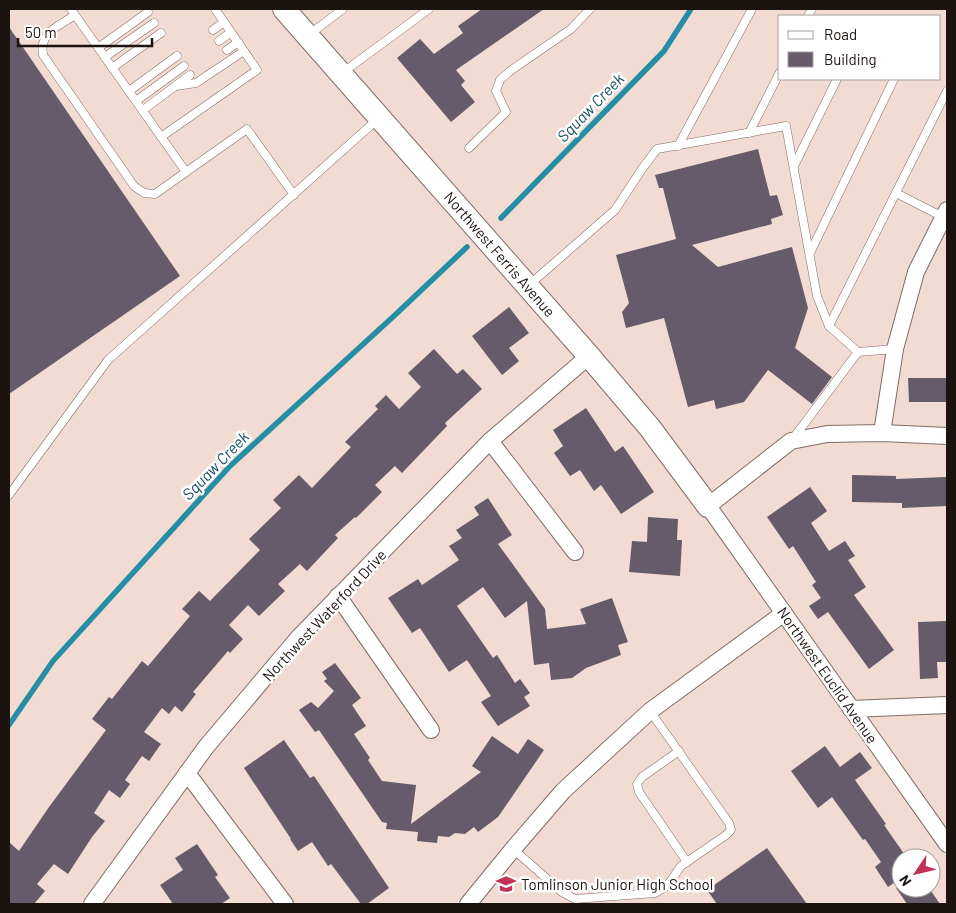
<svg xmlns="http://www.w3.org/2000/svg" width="956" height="913" viewBox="0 0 956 913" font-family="Barlow,sans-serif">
	<rect width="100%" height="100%" fill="#f2dbd3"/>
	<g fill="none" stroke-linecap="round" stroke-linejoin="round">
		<g stroke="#258ea4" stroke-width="5.5">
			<polyline points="501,218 664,51 691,9"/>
			<polyline points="9,725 53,661 230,466 395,315 467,247"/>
		</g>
	</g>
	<g fill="#655b6b">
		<polygon points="482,9 544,9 456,70 465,81 461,85 475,102 451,122 397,58 420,39 434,54 463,33 458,26"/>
		<polygon points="9,27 180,276 9,394"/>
		<polygon points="758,149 770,196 777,195 783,215 771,219 772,224 692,245 718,267 792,247 808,308 795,348 832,377 812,404 768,370 744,402 716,409 714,400 688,407 664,318 626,328 622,312 629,303 616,255 676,239 663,188 659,188 655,175"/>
		<polygon points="509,307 529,333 509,348 519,361 502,375 472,336"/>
		<polygon points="434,349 457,374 463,369 482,389 445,423 447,426 402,473 395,466 375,485 382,492 356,518 355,517 335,535 338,538 307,571 300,564 278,584 285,591 259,616 248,605 229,625 243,639 230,653 228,651 193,692 196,694 182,712 175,706 169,714 162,708 144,732 161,744 149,761 142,756 125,780 130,784 120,798 109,790 94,813 105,821 92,837 68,874 54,864 37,884 45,891 34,904 9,904 9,842 19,851 49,807 106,730 92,719 109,697 112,699 142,661 148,666 190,616 182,609 199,591 210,601 260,550 249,539 281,508 273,500 299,475 312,488 351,447 345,442 378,409 375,406 386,395 399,409 421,387 408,373"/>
		<polygon points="908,378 947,378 947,402 909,402"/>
		<polygon points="586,408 615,452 623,446 654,492 621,514 601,485 594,491 580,470 570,476 554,453 563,446 553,430"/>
		<polygon points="852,475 896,476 896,479 946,477 947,506 902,508 902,503 852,502"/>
		<polygon points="810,487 827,511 811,523 829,551 845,541 855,556 848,560 866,587 854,595 894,650 869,669 828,612 818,619 809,606 821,598 812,585 816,582 793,546 789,549 767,517"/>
		<polygon points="488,498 512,535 498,544 545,609 547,629 586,624 580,609 612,598 628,642 618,645 621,655 586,668 572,678 551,680 549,663 534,665 527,601 505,618 483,587 457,606 493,658 497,655 515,683 520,679 530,693 524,697 530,706 498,726 481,702 491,696 467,660 449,672 420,628 412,633 388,598 418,579 422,585 459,560 449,546 462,538 456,530 479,515 474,507"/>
		<polygon points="648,517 678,519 677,540 682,540 680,576 629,572 632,541 647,542"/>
		<polygon points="947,621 947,662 937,662 938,678 920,679 918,622"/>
		<polygon points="335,663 361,698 352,705 366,726 354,734 370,758 368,760 382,781 416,785 411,824 481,772 472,766 492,736 518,754 528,739 544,750 498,817 478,832 474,827 465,834 455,833 449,837 438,836 437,843 417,841 418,832 386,829 387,823 382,822 319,730 315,732 299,710 311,702 318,708 334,691 324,681 327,679 322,672"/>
		<polygon points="284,740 310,778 314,776 389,888 367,904 361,904 331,864 328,866 312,842 298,851 290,839 291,839 244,768"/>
		<polygon points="825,746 840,767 860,752 872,768 855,780 886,824 884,825 907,858 901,858 901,878 888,887 875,867 881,862 865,839 863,840 832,797 818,808 791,771"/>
		<polygon points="197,844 218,875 215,877 230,898 221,904 173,904 160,885 183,870 175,858"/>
		<polygon points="767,848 807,904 717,904 707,890"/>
		<polygon points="896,888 929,888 940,904 907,904"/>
	</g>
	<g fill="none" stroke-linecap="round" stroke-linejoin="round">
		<defs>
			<g id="lane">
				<path d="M71,9L75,15C112,67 149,120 186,172L155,194L144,193L134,186L43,55C39,32 58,27 75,15"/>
				<polyline points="808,16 812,9"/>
				<polyline points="213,30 224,22"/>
				<polyline points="310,34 343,9"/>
				<polyline points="219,41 231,32"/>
				<polyline points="98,48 148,12"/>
				<polyline points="227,50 238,42"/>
				<polyline points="105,57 154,23"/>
				<polyline points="112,68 161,33"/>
				<polyline points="342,73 429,9"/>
				<polyline points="176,86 196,83 244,51"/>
				<polyline points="129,91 177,56"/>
				<polyline points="136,101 184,66"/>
				<polyline points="143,110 190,75"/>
				<polyline points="749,133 780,72"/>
				<polyline points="161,137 257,70 215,9"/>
				<polyline points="678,146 752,9"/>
				<polyline points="469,148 506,112 496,91 500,80 510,71 571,29 590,9"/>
				<polyline points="794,166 837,79"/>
				<polyline points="186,172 247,129 294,195"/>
				<polyline points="896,193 943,217"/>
				<polyline points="810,253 894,79"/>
				<polyline points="529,285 615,210 642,169 657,149 786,126 817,296 829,326 858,352"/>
				<polyline points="829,326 947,91"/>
				<polyline points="792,440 858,352 895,349"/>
				<polyline points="9,495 108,360 379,118"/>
				<polyline points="679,751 642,777 637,784 639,792 687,862"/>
				<polyline points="513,849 562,892 575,899 655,893 667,886 681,866 726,835 731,830 729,823 650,711"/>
			</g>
			<g id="street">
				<polyline points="882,433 895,349 916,272 947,210"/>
				<polyline points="947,436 882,433 827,434 791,441 708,506 947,844"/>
				<polyline points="490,441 575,552"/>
				<polyline points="338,596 431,730"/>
				<polyline points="851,709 947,705"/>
				<polyline points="187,773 285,904"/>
				<polyline points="92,904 206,747 299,637 490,441 589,356"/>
				<polyline points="468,904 513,849 563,791 650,711 784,613"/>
			</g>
			<polyline id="secondary" points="284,9 589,356 650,428 708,506"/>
		</defs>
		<use href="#lane" stroke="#816d66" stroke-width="9"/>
		<use href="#street" stroke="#816d66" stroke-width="18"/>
		<use href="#secondary" stroke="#816d66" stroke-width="24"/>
		<use href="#lane" stroke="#fff" stroke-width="8"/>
		<use href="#street" stroke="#fff" stroke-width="16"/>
		<use href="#secondary" stroke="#fff" stroke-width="22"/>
	</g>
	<defs>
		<symbol id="school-bare" viewBox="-9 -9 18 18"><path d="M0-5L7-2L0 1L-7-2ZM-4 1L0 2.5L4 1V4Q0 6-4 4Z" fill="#c23355" stroke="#fff" stroke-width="2.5" paint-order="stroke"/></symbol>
	</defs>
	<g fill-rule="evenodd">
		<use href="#school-bare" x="492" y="870" width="28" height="28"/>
	</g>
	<g text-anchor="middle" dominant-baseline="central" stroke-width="5" stroke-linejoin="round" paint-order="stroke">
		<g font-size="15" fill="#1b1310" stroke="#fff">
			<text transform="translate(500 254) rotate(49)">Northwest Ferris Avenue</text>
			<text transform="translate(324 615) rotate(-47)">Northwest Waterford Drive</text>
			<text transform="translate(828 675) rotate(55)">Northwest Euclid Avenue</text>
		</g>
		<g font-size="15" fill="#1b1310" stroke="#fff" text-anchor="start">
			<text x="521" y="884">Tomlinson Junior High School</text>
		</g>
		<g font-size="16" font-style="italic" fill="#15515f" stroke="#fff">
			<text transform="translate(590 107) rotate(-46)">Squaw Creek</text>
			<text transform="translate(215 465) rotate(-46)">Squaw Creek</text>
		</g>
	</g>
	<rect width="956" height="913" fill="none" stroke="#1b1310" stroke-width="20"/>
	<rect x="778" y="15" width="162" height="65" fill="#ffffff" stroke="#a4a19f"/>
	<rect x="788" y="31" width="25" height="8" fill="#ffffff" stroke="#a4a19f"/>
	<text x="824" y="40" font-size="15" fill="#1b1310">Road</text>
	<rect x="788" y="52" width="25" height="15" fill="#655b6b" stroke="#a4a19f"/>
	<text x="824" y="65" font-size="15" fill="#1b1310">Building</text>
	<g transform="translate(916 873) rotate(235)"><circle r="24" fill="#ffffff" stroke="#a4a19f"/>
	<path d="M0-4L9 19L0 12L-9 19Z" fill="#c23355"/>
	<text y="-8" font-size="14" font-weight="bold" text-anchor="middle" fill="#1b1310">N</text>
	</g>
	<path d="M18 38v8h134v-8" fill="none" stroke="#1b1310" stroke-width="2.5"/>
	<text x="25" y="38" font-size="15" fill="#1b1310" stroke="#ffffff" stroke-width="4" paint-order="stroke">50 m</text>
</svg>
